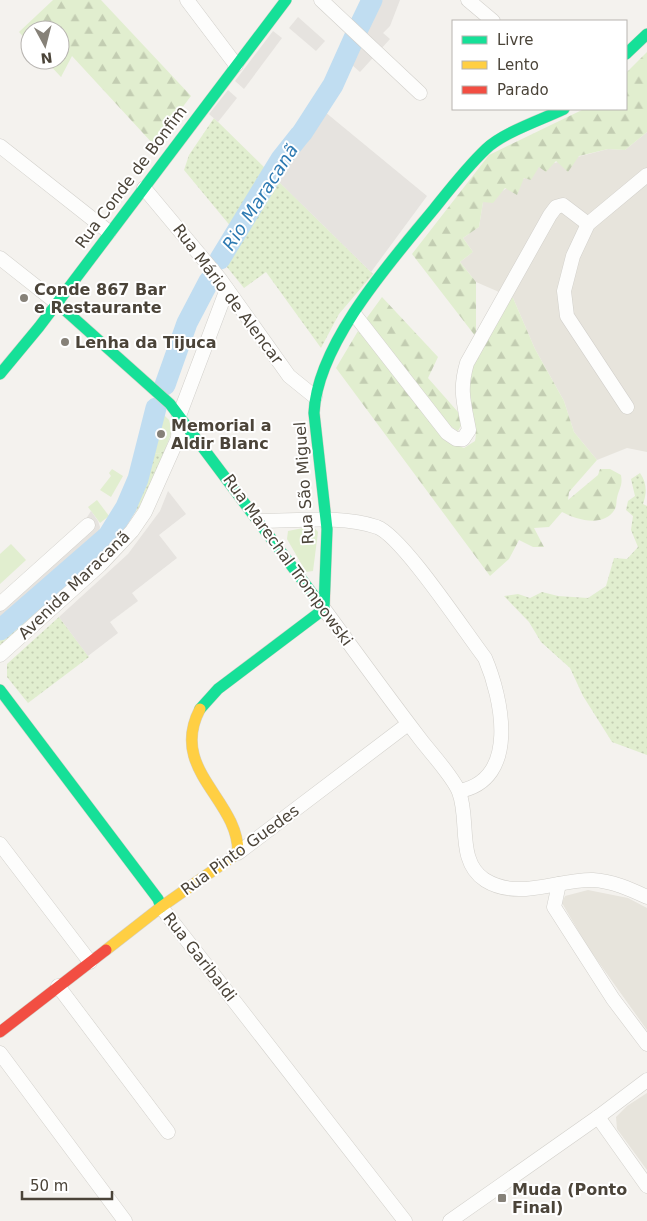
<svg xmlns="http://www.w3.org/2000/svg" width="647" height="1221" viewBox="0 0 647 1221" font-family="'DejaVu Sans',sans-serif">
	<defs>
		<pattern id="grass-dots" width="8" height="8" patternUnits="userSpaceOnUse" patternTransform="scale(1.25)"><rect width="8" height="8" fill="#e1eecf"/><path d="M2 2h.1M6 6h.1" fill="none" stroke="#c3cdb2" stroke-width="1.8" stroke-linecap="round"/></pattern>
		<pattern id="forest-firs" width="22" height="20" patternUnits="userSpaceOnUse" patternTransform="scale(1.25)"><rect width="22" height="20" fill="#e1eecf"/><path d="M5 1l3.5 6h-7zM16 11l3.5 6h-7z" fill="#c3cdb2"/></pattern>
	</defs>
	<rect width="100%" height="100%" fill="#f4f2ee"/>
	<g fill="#e7e4dc">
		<polygon points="647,132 647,452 627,448 597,460 574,432 564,401 535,349 513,298 476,282 460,262 473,252 463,238 479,227 483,202 525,178 539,167 608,149 625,150"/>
		<polygon points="588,890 628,898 647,908 647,1030 587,946 562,903 565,896"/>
		<polygon points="647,1093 647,1170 617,1129 616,1117 627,1106"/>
	</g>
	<g fill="url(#grass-dots)">
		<polygon points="214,118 373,274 339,314 321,348 266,272 244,288 218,256 232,228 184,170 189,155"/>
		<polygon points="165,450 154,479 139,507 115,540 56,597 0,646 0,640 56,594 82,566 109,542 138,500 145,481 152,452 158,454"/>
		<path d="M640,473C647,483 647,493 643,504L647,506V755L612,742L583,696L570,668L541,642L529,622L504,596L518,594L530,598L542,592L558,596L588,598L606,586L614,558L627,559L638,547L631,530L633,516L626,510L628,501L635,496L631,479Z"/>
		<polygon points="59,617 89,657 28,703 7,677 7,664"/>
	</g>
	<g fill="url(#forest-firs)">
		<polygon points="53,0 101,0 191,96 154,145 72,56 61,77 45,60 60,60 60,30 30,30 30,44 19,32"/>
		<polygon points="647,52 647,132 625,150 608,149 579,156 568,172 556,161 546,172 539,167 531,180 524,178 517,195 505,188 493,203 483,202 479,227 463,238 473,252 460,262 476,282 476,337 412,254 489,155 584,109 626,109 626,73"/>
		<polygon points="382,297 438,357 428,378 458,412 463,422 458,431 445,423 366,319"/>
		<path d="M510,297L513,298L535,349L564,401L574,432L597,460L569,492L568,500L598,475L600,469H610L621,475C623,486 619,488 617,498C616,502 617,505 615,509C604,528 577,520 562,512L549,527L534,528L544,547H533L519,540L509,559L490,576L336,368L358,331L454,444L464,448L475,441C479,424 466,409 467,392C468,361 495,324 510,297Z"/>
	</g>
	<g fill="#e1eecf">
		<polygon points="162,413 169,420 172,431 165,450 158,454 152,452"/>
		<polygon points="112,469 123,476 111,497 100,490 111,476 109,473"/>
		<polygon points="97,500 109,516 100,523 88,507"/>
		<polygon points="313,526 318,532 313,571 306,572 287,539 288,531"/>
		<polygon points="11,544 26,560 0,584 0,554"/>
	</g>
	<g fill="#e6e3df">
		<polygon points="379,0 400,0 390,26 383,33 390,39 360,72 351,64"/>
		<polygon points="298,17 325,41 316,51 289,28"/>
		<polygon points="273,31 282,38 244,89 235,81"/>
		<polygon points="228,90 237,98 218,122 209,114"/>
		<polygon points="325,112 427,196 371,272 276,179 297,147 314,133"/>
		<polygon points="168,491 186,514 159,535 177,558 132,593 138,601 110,622 118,633 88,656 59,617 128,554 160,511"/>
		<polygon points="91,511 98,521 100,527 99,533 0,620 0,610 84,522"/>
	</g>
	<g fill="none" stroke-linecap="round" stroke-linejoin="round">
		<g stroke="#c0ddf1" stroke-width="21">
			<polyline points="358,29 372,0"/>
			<polyline points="302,133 333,85 355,36"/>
			<polyline points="220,259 281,159 300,135"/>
			<polyline points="165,385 187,323 209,281"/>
			<polyline points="0,630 108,536 126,507 138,479 156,408"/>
		</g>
		<defs>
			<g id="street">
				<polyline points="187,0 236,65"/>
				<polyline points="321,0 420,93"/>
				<polyline points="468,0 493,21"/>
				<polyline points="0,146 109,232"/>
				<polyline points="144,188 220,279 289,376 315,397"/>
				<polyline points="0,258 57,303"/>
				<path d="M355,315L447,433L456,439H463L469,430C464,403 459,390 467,363L550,215L556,207L563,205L588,224"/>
				<polyline points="627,407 567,316 564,291 573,256 588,224 647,175"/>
				<path d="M260,521C297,521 341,515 377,527C402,536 465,632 485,658C502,698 520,780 459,791"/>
				<polyline points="0,604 88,525"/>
				<path d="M324,609C356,653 388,697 421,740C431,753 454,778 459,792C470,820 456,861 485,880C519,901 557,879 593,880C612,881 630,889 647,897"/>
				<polyline points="0,655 100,565 132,531 145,512 178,438 179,416 227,289"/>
				<polyline points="0,844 90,962"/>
				<polyline points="238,853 408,724"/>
				<polyline points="559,884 554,907 613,999 647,1044"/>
				<polyline points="161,907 405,1221"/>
				<polyline points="58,986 168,1132"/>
				<polyline points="0,1053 125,1221"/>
				<polyline points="598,1117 647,1186"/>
				<polyline points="450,1221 598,1117 647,1080"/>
			</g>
			<g id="fast">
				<polyline points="626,54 647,34"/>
				<polyline points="57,303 170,404 324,609"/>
				<polyline points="0,374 39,327 286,0"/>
				<path d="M324,609L327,529L314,413C317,344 391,261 434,209C450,189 467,167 486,149C504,132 541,120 564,109"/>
				<polyline points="0,690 158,899 161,907"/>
				<polyline points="200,709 218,689 324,609"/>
			</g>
			<path id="slow" d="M106,950L161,907L238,853C239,799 168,770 200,709"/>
			<polyline id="jam" points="0,1032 106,950"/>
		</defs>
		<use href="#street" stroke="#d2d0cb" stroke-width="15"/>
		<use href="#fast" stroke="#d3cfc5" stroke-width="12"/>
		<use href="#slow" stroke="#d3cfc5" stroke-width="12"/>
		<use href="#jam" stroke="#d3cfc5" stroke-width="12"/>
		<use href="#street" stroke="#fdfdfc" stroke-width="14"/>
		<use href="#fast" stroke="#16e098" stroke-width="11"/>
		<use href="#slow" stroke="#ffcf43" stroke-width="11"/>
		<use href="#jam" stroke="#f24e42" stroke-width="11"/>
	</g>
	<g fill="#868178" stroke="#fff" stroke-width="2">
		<circle cx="24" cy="298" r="5"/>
		<circle cx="65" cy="342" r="5"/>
		<circle cx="161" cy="434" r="5"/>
		<rect x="497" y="1193" width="10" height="10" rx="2.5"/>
	</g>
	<g text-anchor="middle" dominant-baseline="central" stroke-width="4" stroke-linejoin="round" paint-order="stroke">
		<g font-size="16" fill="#4b4439" stroke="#fff">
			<text transform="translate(131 177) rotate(-53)">Rua Conde de Bonfim</text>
			<text transform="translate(228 294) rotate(53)">Rua Mário de Alencar</text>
			<text transform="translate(304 483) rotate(-94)">Rua São Miguel</text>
			<text transform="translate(288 560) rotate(54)">Rua Marechal Trompowski</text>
			<text transform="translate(74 585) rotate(-44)">Avenida Maracanã</text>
			<text transform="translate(240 850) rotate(-36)">Rua Pinto Guedes</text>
			<text transform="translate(200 957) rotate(52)">Rua Garibaldi</text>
		</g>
		<g font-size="16" font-weight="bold" fill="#4b4439" stroke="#fff" text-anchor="start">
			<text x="34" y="289">Conde 867 Bar<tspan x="34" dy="18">e Restaurante</tspan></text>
			<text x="75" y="342">Lenha da Tijuca</text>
			<text x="171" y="425">Memorial a<tspan x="171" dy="18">Aldir Blanc</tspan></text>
			<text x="512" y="1189">Muda (Ponto<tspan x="512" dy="18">Final)</tspan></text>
		</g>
		<g font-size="18" font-style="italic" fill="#2e7ab2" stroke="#fff">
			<text transform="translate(260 197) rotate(-57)">Rio Maracanã</text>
		</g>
	</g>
	<rect x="452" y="20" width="175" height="90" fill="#ffffff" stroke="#b7b4b0"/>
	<rect x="462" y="36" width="25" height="8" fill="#16e098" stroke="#b7b4b0"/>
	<text x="497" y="45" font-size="15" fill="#4b4439">Livre</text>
	<rect x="462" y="61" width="25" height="8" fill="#ffcf43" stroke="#b7b4b0"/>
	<text x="497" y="70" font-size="15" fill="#4b4439">Lento</text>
	<rect x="462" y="86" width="25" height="8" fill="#f24e42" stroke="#b7b4b0"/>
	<text x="497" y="95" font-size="15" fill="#4b4439">Parado</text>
	<g transform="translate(45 45) rotate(173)"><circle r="24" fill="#ffffff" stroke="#b7b4b0"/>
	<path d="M0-4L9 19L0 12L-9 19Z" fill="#868178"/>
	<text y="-8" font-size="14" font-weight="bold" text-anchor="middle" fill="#4b4439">N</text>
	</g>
	<path d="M22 1191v8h90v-8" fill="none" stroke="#4b4439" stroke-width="2.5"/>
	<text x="30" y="1191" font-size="15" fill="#4b4439" stroke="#ffffff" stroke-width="4" paint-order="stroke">50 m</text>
</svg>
